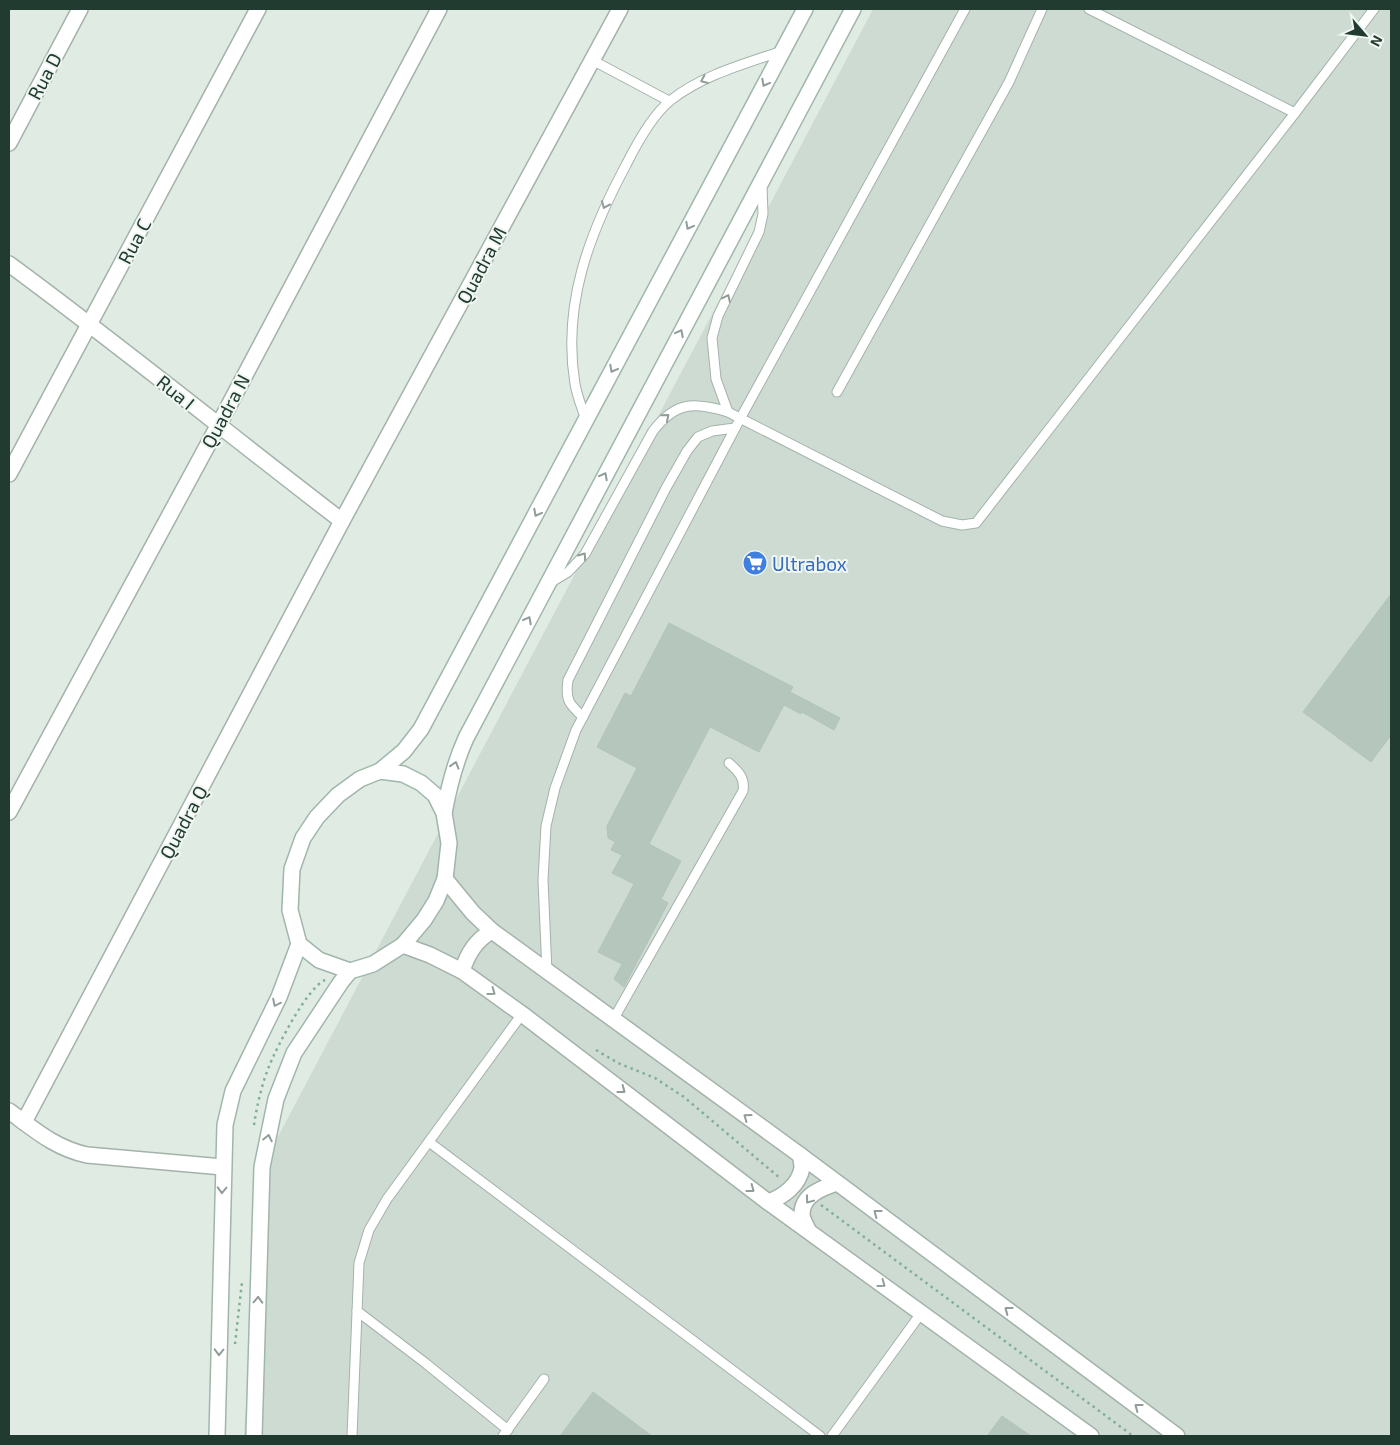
<svg xmlns="http://www.w3.org/2000/svg" width="1400" height="1445" viewBox="0 0 1400 1445" font-family="'Exo 2',sans-serif">
	<rect width="100%" height="100%" fill="#e0ebe4"/>
	<polygon fill="#cedbd3" points="873,9 1391,9 1391,1436 244,1436 262,1167"/>
	<g fill="#b5c6bd" stroke="#b2c4ba">
		<polygon points="1391,594 1391,735 1371,762 1303,712"/>
		<polygon points="669,623 793,687 790,692 840,718 834,730 802,712 801,714 784,705 759,752 710,727 649,844 681,861 661,899 668,903 624,987 614,979 622,964 598,952 634,884 612,873 622,855 611,850 615,842 608,838 607,826 637,768 597,747 625,693 631,696"/>
		<polygon points="593,1392 652,1436 560,1436"/>
		<polygon points="1002,1416 1031,1436 987,1436"/>
	</g>
	<g fill="none" stroke-linecap="round" stroke-linejoin="round">
		<defs>
			<g id="lane">
				<polyline points="1089,9 1295,113"/>
				<polyline points="592,60 669,101"/>
				<polyline points="837,392 1009,82 1042,9"/>
				<polyline points="728,412 716,379 712,338 718,316 759,232 763,214 762,185"/>
				<path d="M586,420C582,408 577,396 575,384C562,305 589,234 626,165C636,145 653,114 671,100C703,75 744,64 782,51"/>
				<path d="M550,583L568,572L585,554L653,431C676,401 694,402 728,412L942,521L962,525L976,523L1295,113L1374,9"/>
				<path d="M583,717C569,704 565,700 568,680L666,488L687,451L698,437L712,431L735,428"/>
				<polyline points="547,972 543,880 546,826 555,788 576,730 740,419 965,9"/>
				<path d="M613,1020L743,791C745,778 739,772 729,763"/>
				<polyline points="429,1142 820,1436"/>
				<polyline points="357,1311 424,1362 508,1430"/>
				<polyline points="352,1436 359,1263 369,1230 387,1199 522,1014"/>
				<polyline points="503,1436 544,1379"/>
				<polyline points="832,1436 922,1312"/>
			</g>
			<g id="street">
				<polyline points="9,143 80,9"/>
				<path d="M9,264C122,347 231,436 342,521"/>
				<polyline points="9,474 258,9"/>
				<polyline points="9,812 218,426 439,9"/>
				<polyline points="445,879 473,913 492,931 800,1155 1177,1436"/>
				<polyline points="403,945 430,955 462,971 522,1014 768,1202 1091,1436"/>
				<path d="M462,971C468,953 476,940 492,931"/>
				<path d="M9,1111C35,1130 55,1148 87,1155L223,1167"/>
				<polyline points="24,1122 342,521 620,9"/>
				<path d="M768,1202C783,1197 799,1185 802,1168C802,1164 801,1159 800,1155"/>
				<path d="M808,1230C806,1225 802,1219 802,1214C802,1195 822,1188 837,1183"/>
			</g>
			<g id="secondary">
				<path d="M444,813C449,786 455,762 466,738L853,9"/>
				<polyline points="350,971 319,960 299,944 290,910 292,869 303,838 317,817 338,795 360,779 380,771 404,751 421,729 805,9"/>
				<polyline points="217,1436 225,1125 233,1091 279,997 299,944"/>
				<polyline points="254,1436 262,1167 276,1099 294,1053 341,982 350,971 373,964 403,945 424,920 436,901 445,879 449,843 444,813 435,795 421,783 403,774 380,771"/>
			</g>
		</defs>
		<use href="#lane" stroke="#a3b3aa" stroke-width="11"/>
		<use href="#street" stroke="#a3b3aa" stroke-width="18"/>
		<use href="#secondary" stroke="#9fb7ab" stroke-width="18"/>
		<g stroke="#80af99" stroke-width="2.5" stroke-dasharray="2.5 4" stroke-linecap="butt">
			<polyline points="596,1050 618,1063 655,1078 684,1097 781,1179"/>
			<path d="M254,1125C257,1105 262,1083 270,1064C278,1045 307,988 325,980"/>
			<polyline points="821,1205 1133,1436"/>
			<polyline points="235,1344 242,1282"/>
		</g>
		<use href="#lane" stroke="#fff" stroke-width="9"/>
		<use href="#street" stroke="#fff" stroke-width="15"/>
		<use href="#secondary" stroke="#fff" stroke-width="15"/>
	</g>
	<defs><path id="oneway-chevron" d="M-2-3.5L2.5 0L-2 3.5" fill="none" stroke-width="1.6" stroke-linecap="round" stroke-linejoin="round" transform="scale(1.25)"/></defs>
	<g stroke="#909d98">
		<use href="#oneway-chevron" transform="translate(704 80) rotate(156)"/>
		<use href="#oneway-chevron" transform="translate(765 83) rotate(118)"/>
		<use href="#oneway-chevron" transform="translate(605 205) rotate(114)"/>
		<use href="#oneway-chevron" transform="translate(689 226) rotate(118)"/>
		<use href="#oneway-chevron" transform="translate(727 298) rotate(-65)"/>
		<use href="#oneway-chevron" transform="translate(680 333) rotate(-62)"/>
		<use href="#oneway-chevron" transform="translate(613 369) rotate(118)"/>
		<use href="#oneway-chevron" transform="translate(666 417) rotate(-40)"/>
		<use href="#oneway-chevron" transform="translate(604 476) rotate(-62)"/>
		<use href="#oneway-chevron" transform="translate(537 513) rotate(118)"/>
		<use href="#oneway-chevron" transform="translate(583 556) rotate(-55)"/>
		<use href="#oneway-chevron" transform="translate(528 620) rotate(-62)"/>
		<use href="#oneway-chevron" transform="translate(455 765) rotate(-73)"/>
		<use href="#oneway-chevron" transform="translate(492 992) rotate(36)"/>
		<use href="#oneway-chevron" transform="translate(276 1003) rotate(116)"/>
		<use href="#oneway-chevron" transform="translate(622 1090) rotate(37)"/>
		<use href="#oneway-chevron" transform="translate(747 1117) rotate(-144)"/>
		<use href="#oneway-chevron" transform="translate(268 1138) rotate(-78)"/>
		<use href="#oneway-chevron" transform="translate(751 1189) rotate(37)"/>
		<use href="#oneway-chevron" transform="translate(222 1190) rotate(91)"/>
		<use href="#oneway-chevron" transform="translate(809 1200) rotate(127)"/>
		<use href="#oneway-chevron" transform="translate(877 1213) rotate(-143)"/>
		<use href="#oneway-chevron" transform="translate(882 1284) rotate(36)"/>
		<use href="#oneway-chevron" transform="translate(258 1300) rotate(-88)"/>
		<use href="#oneway-chevron" transform="translate(1008 1310) rotate(-143)"/>
		<use href="#oneway-chevron" transform="translate(219 1352) rotate(91)"/>
		<use href="#oneway-chevron" transform="translate(1138 1407) rotate(-143)"/>
	</g>
	<defs>
		<symbol id="supermarket-disc" viewBox="-11 -11 22 22"><circle r="9.5" fill="#3f7fe0" stroke="#f0f7f3"/><path d="M-6-5.5h2.5l.6 2H6L4.5 2H-2.5L-4.4-4H-6ZM-1.5 3.2a1.3 1.3 0 1 0 .1 0ZM3 3.2a1.3 1.3 0 1 0 .1 0Z" fill="#fff"/></symbol>
	</defs>
	<g fill-rule="evenodd">
		<use href="#supermarket-disc" x="741" y="549" width="28" height="28"/>
	</g>
	<g text-anchor="middle" dominant-baseline="central" stroke-width="4" stroke-linejoin="round" paint-order="stroke">
		<g font-size="19" fill="#213b30" stroke="#f0f7f3">
			<text transform="translate(44 76) rotate(-62)">Rua D</text>
			<text transform="translate(134 241) rotate(-62)">Rua C</text>
			<text transform="translate(481 265) rotate(-62)">Quadra M</text>
			<text transform="translate(176 392) rotate(39)">Rua I</text>
			<text transform="translate(225 411) rotate(-62)">Quadra N</text>
			<text transform="translate(183 822) rotate(-62)">Quadra Q</text>
		</g>
		<g font-size="19" fill="#366cbe" stroke="#f0f7f3" text-anchor="start">
			<text x="772" y="563">Ultrabox</text>
		</g>
	</g>
	<rect width="1400" height="1445" fill="none" stroke="#213b30" stroke-width="20"/>
	<g transform="translate(1365 35) rotate(118)" stroke="#f0f7f3" stroke-width="4" paint-order="stroke">
	<path d="M0-4L9 19L0 12L-9 19Z" fill="#213b30"/>
	<text y="-8" font-size="14" font-weight="bold" text-anchor="middle" fill="#213b30">N</text>
	</g>
</svg>
